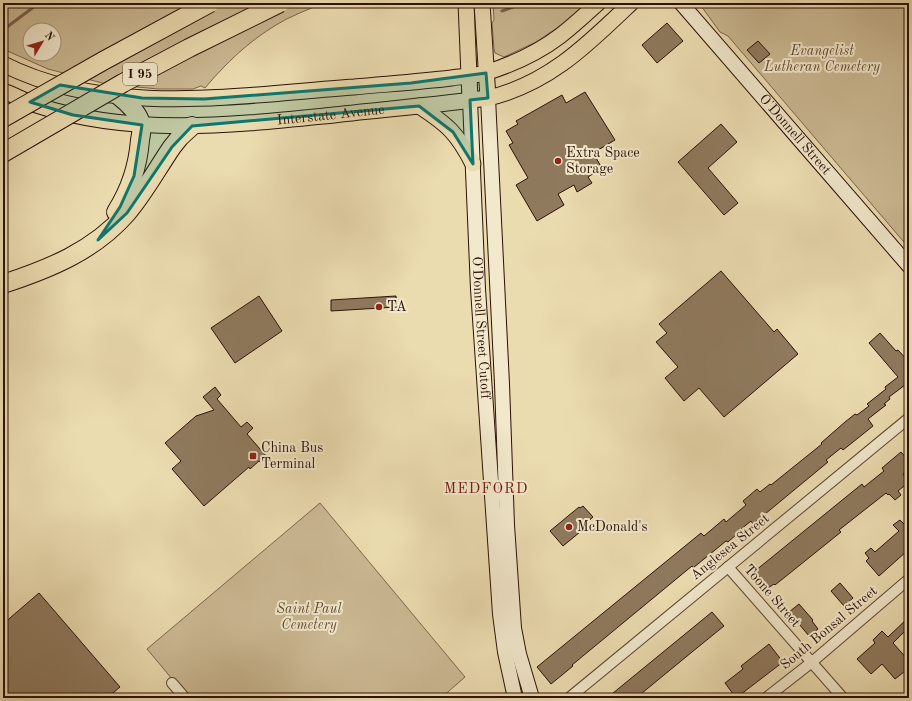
<svg xmlns="http://www.w3.org/2000/svg" width="912" height="701" viewBox="0 0 912 701" font-family="'Old Standard TT',serif">
	<rect width="100%" height="100%" fill="#ebdcb0"/>
	<filter id="stains"><feTurbulence type="fractalNoise" baseFrequency=".005" numOctaves="4"/><feColorMatrix values="0 0 0 0 .2 0 0 0 0 .09 0 0 0 0 .02 0 0 0 .5 -.17"/></filter>
	<radialGradient id="worn" r=".72"><stop offset=".6" stop-color="#630" stop-opacity="0"/><stop offset="1" stop-color="#630" stop-opacity=".3"/></radialGradient>
	<g fill="#cbb993" stroke="#7c644c" fill-rule="evenodd">
		<path d="M3,3H323C308,10 290,16 276,25C248,42 226,63 205,88L201,86L193,89H158L106,84L48,69L3,49ZM30,30H54V54H30Z"/>
		<polygon points="493,3 588,3 563,24 536,42 504,57 495,53 494,49 492,23 494,20"/>
		<polygon points="699,3 909,3 909,248 728,36 720,32"/>
		<polygon points="320,503 465,677 441,698 188,698 147,649"/>
	</g>
	<g fill="none" stroke-linecap="round" stroke-linejoin="round">
		<g stroke="#786149" stroke-width="3">
			<polyline points="502,11 521,4 558,3"/>
			<polyline points="3,30 39,3"/>
		</g>
	</g>
	<g fill="#8f7a5e" stroke="#2c1005">
		<polygon points="667,23 683,41 657,63 642,45"/>
		<polygon points="758,41 770,54 759,63 747,50"/>
		<polygon points="585,92 615,140 593,153 602,168 588,177 592,183 577,192 574,185 558,194 564,205 537,221 516,185 528,178 509,145 513,143 506,131 518,124 516,121 562,95 566,103"/>
		<polygon points="721,124 737,142 708,168 738,203 724,215 678,162"/>
		<polygon points="721,271 774,332 777,329 798,354 724,417 699,388 684,401 665,378 678,367 656,342 667,333 659,324"/>
		<polygon points="259,296 282,331 235,363 211,328"/>
		<polygon points="396,296 397,307 331,311 331,300"/>
		<polygon points="880,333 896,351 898,350 909,362 909,390 905,385 889,397 890,399 884,404 886,405 868,419 873,426 843,450 841,448 826,460 828,462 753,524 751,521 736,533 737,534 728,542 726,541 693,568 692,566 572,665 573,666 551,684 537,667 701,533 704,536 724,519 726,522 746,505 743,501 757,489 760,492 770,484 771,485 822,444 821,443 845,422 855,414 857,415 869,406 867,404 886,389 885,387 898,377 869,343"/>
		<polygon points="215,387 221,395 217,399 241,427 247,422 253,428 247,434 267,457 261,462 259,461 250,469 249,467 204,506 172,469 181,461 165,443 196,416 214,410 203,397"/>
		<polygon points="901,452 909,461 909,469 903,474 909,482 898,491 901,495 895,500 889,494 888,495 886,493 839,530 841,532 790,573 775,585 774,584 768,588 755,571 862,484 864,487 884,471 882,468"/>
		<polygon points="583,506 593,517 578,530 580,532 563,546 550,531 579,507 580,508"/>
		<polygon points="900,520 905,525 909,522 909,544 905,548 907,551 879,576 866,561 869,558 865,553 871,548 875,552 899,531 893,525"/>
		<polygon points="840,583 853,598 844,606 831,591"/>
		<polygon points="39,593 120,687 107,698 3,698 3,624"/>
		<polygon points="799,604 813,620 812,621 818,629 809,636 789,612"/>
		<polygon points="712,612 724,626 692,652 636,698 607,698"/>
		<polygon points="909,617 909,627 893,643 909,661 909,668 895,679 882,664 871,674 857,659 875,643 873,640 882,631 888,637"/>
		<polygon points="769,644 783,662 736,698 725,683 743,669 741,666"/>
	</g>
	<g fill="none" stroke-linecap="round" stroke-linejoin="round">
		<defs>
			<g id="street">
				<polyline points="728,567 843,698"/>
				<polyline points="172,683 185,698"/>
				<polyline points="569,698 909,418"/>
				<polyline points="766,698 812,662 909,579"/>
			</g>
			<g id="secondary">
				<path id="s1" d="M681,3L909,266"/>
				<polyline points="488,98 502,384 507,525 514,628 519,654 532,698"/>
				<path id="s2" d="M470,100L478,289L500,614L505,652L515,698"/>
			</g>
			<g id="primary">
				<polyline points="466,3 470,100"/>
				<polyline points="482,3 488,98"/>
				<path d="M3,64C110,118 239,95 354,87C386,84 419,82 451,78C463,76 476,76 488,72C513,64 539,52 560,36C573,26 586,14 598,3"/>
				<path id="s3" d="M3,91C14,95 25,101 36,105C133,137 235,125 334,115C386,109 437,105 488,98C549,84 588,44 631,3"/>
				<path d="M419,106C448,125 457,133 473,164"/>
			</g>
			<g id="highway">
				<path d="M116,212C130,190 138,166 140,140C141,135 142,129 141,124C138,112 128,103 119,96"/>
				<path d="M3,284C49,269 94,251 127,213C144,193 157,169 172,147L180,137L192,126"/>
			</g>
		</defs>
		<use href="#street" stroke="#5c4330" stroke-width="12"/>
		<use href="#secondary" stroke="#2c1005" stroke-width="16"/>
		<use href="#primary" stroke="#2c1005" stroke-width="17"/>
		<use href="#highway" stroke="#2c1005" stroke-width="20"/>
		<use href="#street" stroke="#f2e8cc" stroke-width="10"/>
		<use href="#secondary" stroke="#f2e8cc" stroke-width="14"/>
		<use href="#primary" stroke="#ebdcb0" stroke-width="15"/>
		<use href="#highway" stroke="#ebdcb0" stroke-width="18"/>
		<defs>
			<g id="highway-bridge">
				<polyline points="3,118 103,61 210,3"/>
				<polyline points="3,153 123,83 189,48 280,3"/>
			</g>
		</defs>
		<use href="#highway-bridge" stroke="#2c1005" stroke-width="20" stroke-linecap="butt"/>
		<use href="#highway-bridge" stroke="#ebdcb0" stroke-width="18"/>
	</g>
	<path fill="#0f766e" fill-opacity="0.2" stroke="#0f766e" stroke-width="3" stroke-linejoin="round" d="M486,73L488,98L470,100L473,164L453,132L419,106L192,126L172,147L127,213L98,240L120,207L134,176L142,125L73,115L30,102L60,85L142,98L204,99L411,83Z"/>
	<g fill="#8f2418" stroke="#f2e8cc" stroke-width="1.5">
		<circle cx="558" cy="161" r="4"/>
		<circle cx="379" cy="307" r="4"/>
		<rect x="249" y="452" width="8" height="8" rx="2"/>
		<circle cx="569" cy="527" r="4"/>
	</g>
	<g text-anchor="middle" dominant-baseline="central" stroke-width="4" stroke-linejoin="round" paint-order="stroke">
		<rect fill="#f2e8cc" stroke="#675141" stroke-width="1" x="123" y="63" width="34" height="22" rx="3"/>
		<g font-size="13" font-weight="bold" fill="#2c1005">
			<text x="140" y="74">I 95</text>
		</g>
		<g font-size="14" font-style="italic" fill="#644b37" stroke="#f2e8cc">
			<text x="822" y="51">Evangelist<tspan x="822" dy="16">Lutheran Cemetery</tspan></text>
			<text x="309" y="609">Saint Paul<tspan x="309" dy="16">Cemetery</tspan></text>
		</g>
		<g font-size="14" fill="#2c1005" stroke="#f2e8cc">
			<text stroke="none"><textPath href="#s3" startOffset="333">Interstate Avenue</textPath></text>
			<text stroke="none"><textPath href="#s1" startOffset="174">O'Donnell Street</textPath></text>
			<text stroke="none"><textPath href="#s2" startOffset="228">O'Donnell Street Cutoff</textPath></text>
			<text transform="translate(730 547) rotate(-39)">Anglesea Street</text>
			<text transform="translate(772 596) rotate(49)">Toone Street</text>
			<text transform="translate(829 628) rotate(-40)">South Bonsal Street</text>
		</g>
		<g font-size="14" fill="#2c1005" stroke="#f2e8cc" text-anchor="start">
			<text x="566" y="153">Extra Space<tspan x="566" dy="16">Storage</tspan></text>
			<text x="387" y="307">TA</text>
			<text x="261" y="448">China Bus<tspan x="261" dy="16">Terminal</tspan></text>
			<text x="577" y="527">McDonald's</text>
		</g>
		<g font-size="15" letter-spacing="1" fill="#7a1f14" stroke="#f2e8cc">
			<text x="486" y="489">MEDFORD</text>
		</g>
	</g>
	<rect width="912" height="701" fill="none" stroke="#ebdcb0" stroke-width="16"/>
	<rect x="4" y="4" width="904" height="693" fill="none" stroke="#2c1005" stroke-width="2"/>
	<rect x="8" y="8" width="896" height="685" fill="none" stroke="#2c1005"/>
	<g transform="translate(42 42) rotate(52)"><circle r="19" fill="#f2e8cc" stroke="#a3927c"/>
	<path d="M0-3L7 15L0 10L-7 15Z" fill="#8f2418"/>
	<text y="-6" font-size="11" font-weight="bold" text-anchor="middle" fill="#2c1005">N</text>
	</g>
	<rect width="100%" height="100%" filter="url(#stains)"/>
	<rect width="100%" height="100%" fill="url(#worn)"/>
</svg>
